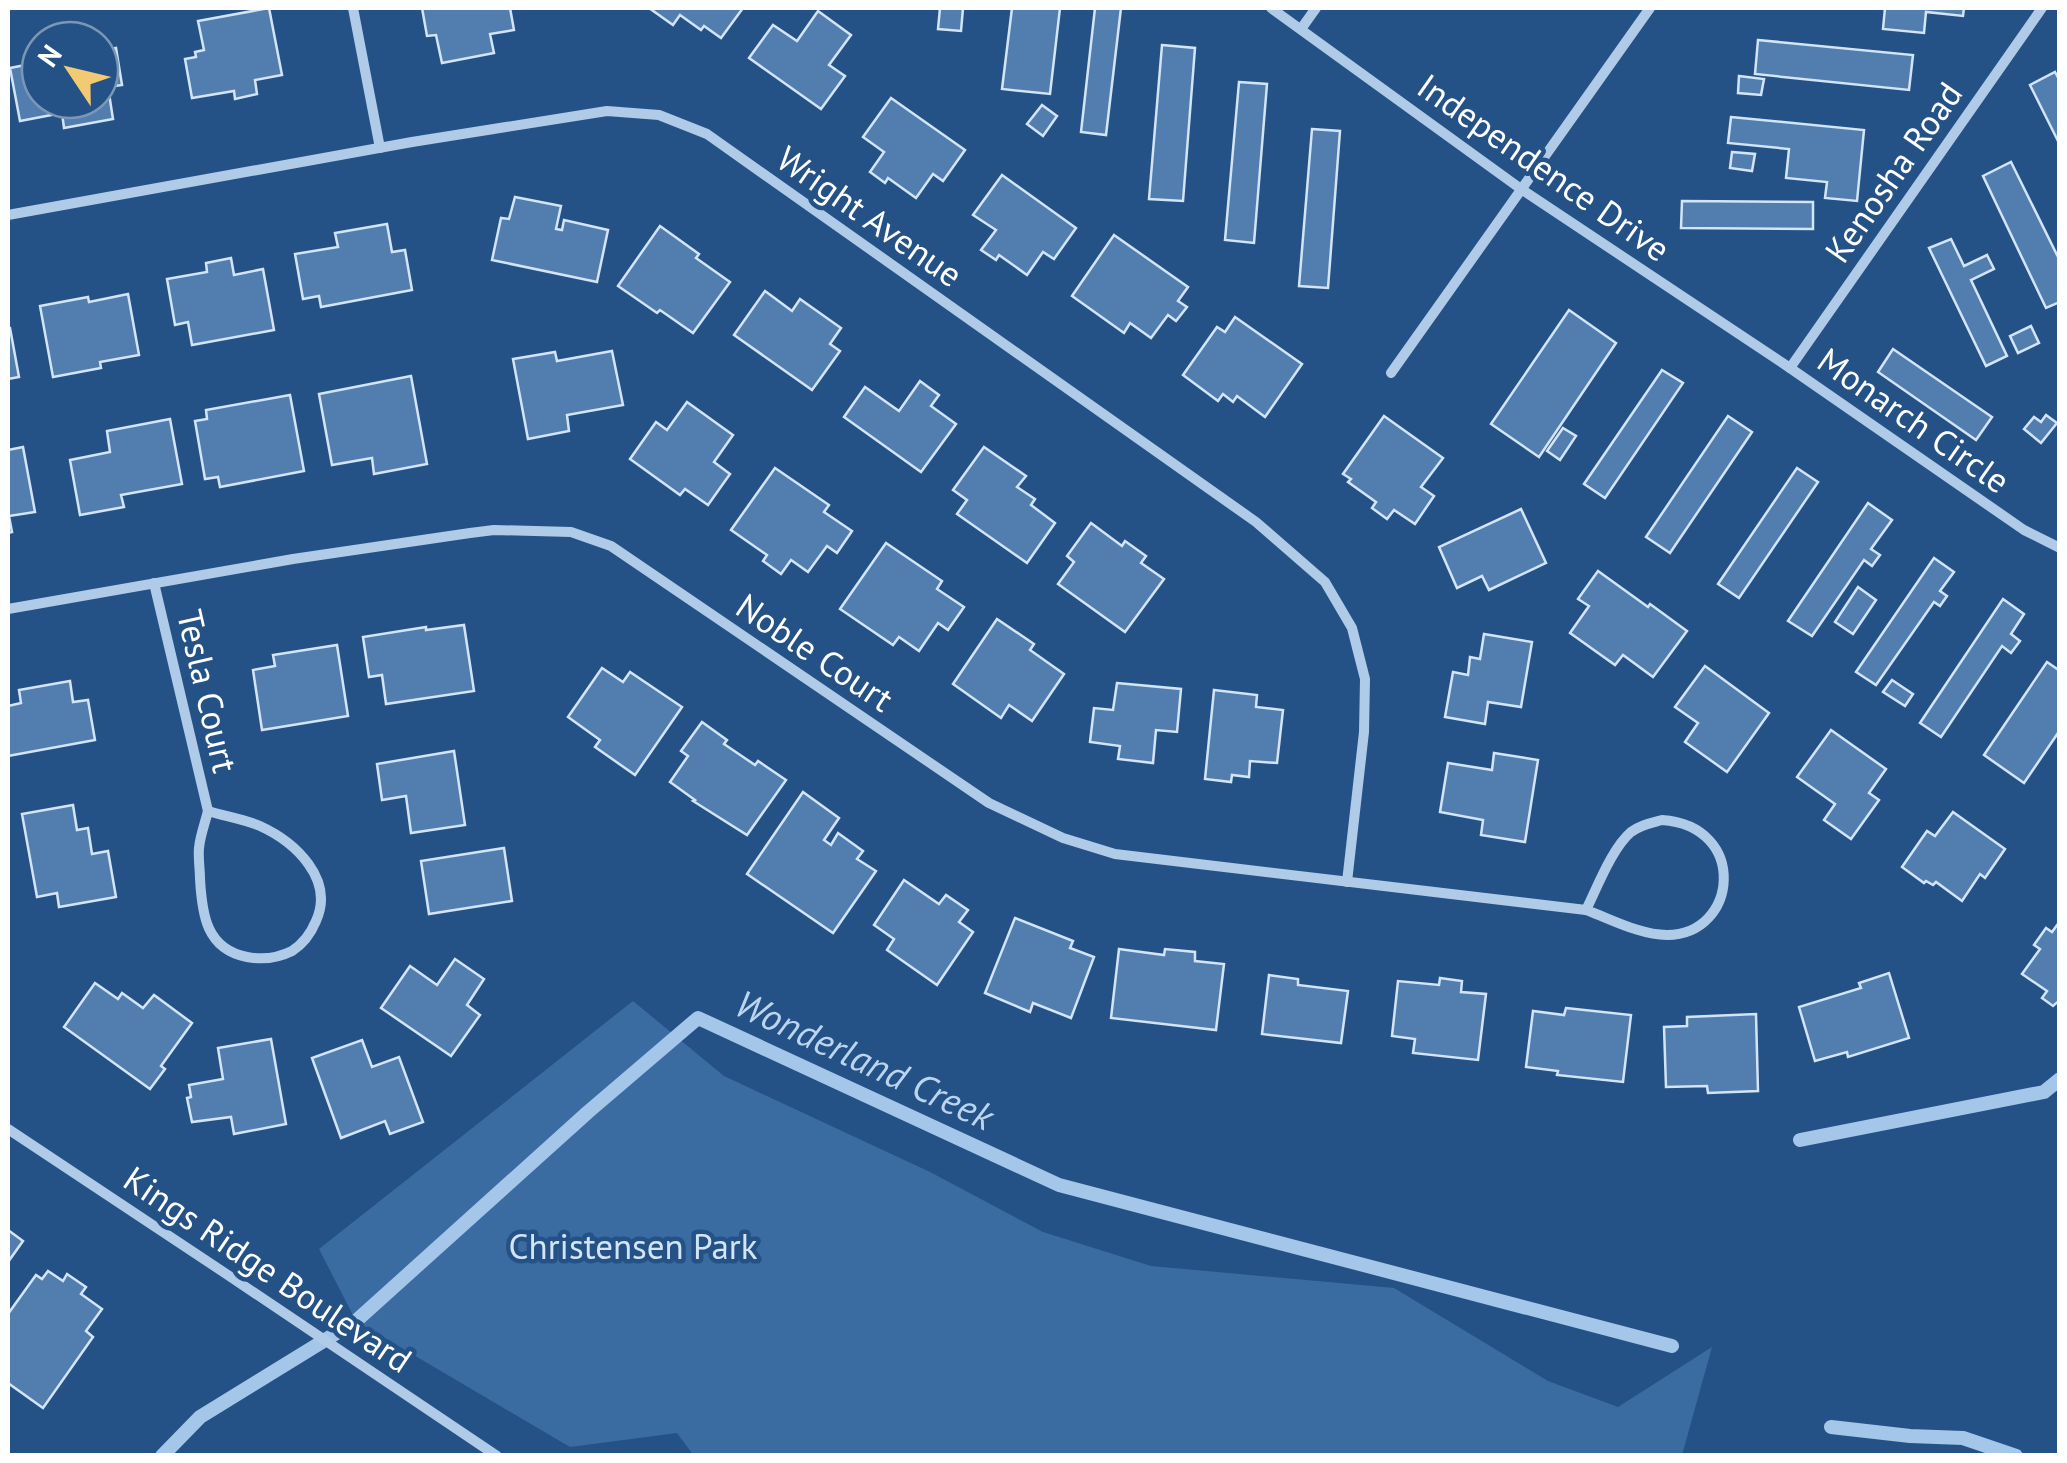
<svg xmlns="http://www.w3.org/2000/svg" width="2067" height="1463" viewBox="0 0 2067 1463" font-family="'PT Sans',sans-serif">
	<rect width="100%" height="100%" fill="#255286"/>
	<polygon fill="#3a6ca2" points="633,1001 724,1076 930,1172 1043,1232 1151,1266 1394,1288 1548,1381 1618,1407 1712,1347 1682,1455 694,1456 677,1433 570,1447 356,1321 319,1249"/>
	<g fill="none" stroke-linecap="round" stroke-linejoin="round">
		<g stroke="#a4c6e9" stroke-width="14">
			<polyline points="1800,1140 2044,1092 2060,1079"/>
			<polyline points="1831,1427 1910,1436 1963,1438 2016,1456"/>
			<polyline points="162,1456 200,1417 356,1321 588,1112 698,1018 1059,1185 1672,1346"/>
		</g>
	</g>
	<g fill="#527eaf" stroke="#d3e4f6" stroke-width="2.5">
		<polygon points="269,8 282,75 255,80 257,94 235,99 234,91 192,98 185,59 196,57 195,52 204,50 198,21"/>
		<polygon points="422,8 510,8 514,30 490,34 494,53 442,63 436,35 427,36"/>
		<polygon points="649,8 743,8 721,38 704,26 701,30 680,15 673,25"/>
		<polygon points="940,8 963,8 961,31 938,29"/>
		<polygon points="1012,8 1060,8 1050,94 1002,89"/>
		<polygon points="1095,8 1121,8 1106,135 1081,132"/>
		<polygon points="1883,8 1964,8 1963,16 1926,12 1924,33 1883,29 1885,8"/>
		<polygon points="818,11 851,35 829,65 845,76 821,109 749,58 773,25 797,41"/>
		<polygon points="1758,40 1913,55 1909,90 1755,74"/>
		<polygon points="1162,45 1195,48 1183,201 1149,199"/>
		<polygon points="116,48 122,85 108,87 113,119 64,128 62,113 20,121 10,68 40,62 40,100 100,100 100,51"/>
		<polygon points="2055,72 2060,81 2060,145 2030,85"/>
		<polygon points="1739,76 1764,79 1761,95 1738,93"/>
		<polygon points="1239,82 1267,84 1254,243 1225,240"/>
		<polygon points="891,98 965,150 943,181 933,174 916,198 888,178 885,183 870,172 884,152 863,137"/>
		<polygon points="1042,105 1057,116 1043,136 1027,124"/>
		<polygon points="1731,117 1864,130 1857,201 1825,198 1827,182 1786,178 1789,149 1728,143"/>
		<polygon points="1312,129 1340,131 1328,288 1299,286"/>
		<polygon points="1732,152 1755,154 1752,171 1730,168"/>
		<polygon points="2011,162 2060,261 2060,302 2046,308 1983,176"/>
		<polygon points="1002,175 1076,228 1054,259 1043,252 1027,275 999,255 996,260 981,250 996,230 973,215"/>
		<polygon points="515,197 561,206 556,229 562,230 564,220 608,230 597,282 492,260 501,218 509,219"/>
		<polygon points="1682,201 1813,202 1813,229 1681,228"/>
		<polygon points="387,224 392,252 405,250 412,290 321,307 319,296 303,299 295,254 338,247 335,233"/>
		<polygon points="660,226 699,254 696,258 730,282 693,333 660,310 657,313 618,286"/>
		<polygon points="1114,235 1188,287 1178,301 1187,307 1176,321 1168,315 1151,338 1130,323 1124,333 1072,296"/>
		<polygon points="1951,239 1964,266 1987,255 1994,269 1971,280 2007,356 1986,366 1929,248"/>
		<polygon points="231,258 234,275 263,269 274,330 192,345 188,322 175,325 167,279 207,272 206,263"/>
		<polygon points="765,291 792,311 800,299 841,328 830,344 840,351 812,390 734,335"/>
		<polygon points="128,294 139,355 100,362 101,368 53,377 40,306 88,297 89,302"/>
		<polygon points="1569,310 1616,343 1539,457 1491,424"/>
		<polygon points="1235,317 1302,364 1265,417 1237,396 1233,402 1223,394 1218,401 1183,375 1217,327 1225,332"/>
		<polygon points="2031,326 2039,343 2018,353 2010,336"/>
		<polygon points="8,328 10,328 19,377 8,379"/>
		<polygon points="1893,349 1992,417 1976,440 1878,372"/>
		<polygon points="612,351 623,405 567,415 569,431 528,439 513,359 555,352 557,361"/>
		<polygon points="1662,370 1683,383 1605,498 1584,484"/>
		<polygon points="411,376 427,464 374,474 372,458 332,465 319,394"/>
		<polygon points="920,381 939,395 931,406 956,424 921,472 844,417 865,387 899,411"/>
		<polygon points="290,395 304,471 220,487 218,477 205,479 195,421 207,419 206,410"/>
		<polygon points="687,402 733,435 714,462 730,474 708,505 685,489 680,495 630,459 656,422 667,430"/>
		<polygon points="2046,415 2057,423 2041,443 2024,429 2034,417 2041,422"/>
		<polygon points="1384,416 1443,458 1421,487 1434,496 1415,524 1394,510 1387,519 1372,508 1376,502 1348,482 1351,479 1343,474"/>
		<polygon points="1728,416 1752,432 1670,553 1646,537"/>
		<polygon points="170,419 182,484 121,495 124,507 80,515 70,460 110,452 107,431"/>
		<polygon points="1563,428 1576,436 1560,460 1547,451"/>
		<polygon points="23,447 35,512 9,516 12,532 8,533 8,450"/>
		<polygon points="984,447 1026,476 1017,487 1035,499 1031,505 1055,523 1027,563 957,514 967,500 953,490"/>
		<polygon points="775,468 829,505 824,512 852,531 837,553 827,546 808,572 791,560 781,574 763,561 767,555 731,530"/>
		<polygon points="1797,468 1818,482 1739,598 1718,584"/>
		<polygon points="1868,503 1892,520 1871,549 1880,555 1872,566 1864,560 1812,636 1788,621"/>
		<polygon points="1521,509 1546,563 1489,590 1482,576 1457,588 1439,547"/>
		<polygon points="1091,523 1122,546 1125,541 1146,556 1141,563 1164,579 1125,632 1058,584 1074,562 1067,556"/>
		<polygon points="886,543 942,581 937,589 964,607 948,630 938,623 919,651 899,637 893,645 840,609"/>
		<polygon points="1934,558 1954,572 1940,591 1947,596 1940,606 1934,602 1876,685 1856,672"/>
		<polygon points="1598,571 1648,607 1650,604 1687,631 1653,677 1623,655 1615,665 1570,633 1589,606 1578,599"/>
		<polygon points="1858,587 1876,600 1853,634 1835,622"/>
		<polygon points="2003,599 2024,614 2011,634 2020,641 2011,653 2002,646 1941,737 1920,723"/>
		<polygon points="997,619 1034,644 1030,650 1064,674 1032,721 1009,705 1001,718 953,684"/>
		<polygon points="464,625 474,691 386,704 382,675 369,677 363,637 426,627 426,630"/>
		<polygon points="1484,634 1532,642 1521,707 1488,702 1485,724 1445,717 1453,672 1468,675 1470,657 1480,659"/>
		<polygon points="337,645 348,716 262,730 253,670 275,666 273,655"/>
		<polygon points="2047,662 2060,671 2060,730 2024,783 1984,755"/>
		<polygon points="1705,666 1769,713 1727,772 1685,742 1698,723 1675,707"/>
		<polygon points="602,668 623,682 630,672 682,707 635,775 595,747 600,740 568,717"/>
		<polygon points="1892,680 1913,694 1905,706 1883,692"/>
		<polygon points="70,681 73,702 88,700 95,740 8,756 8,706 21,703 19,690"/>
		<polygon points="1117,683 1181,689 1177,732 1156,730 1153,763 1118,759 1120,746 1090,742 1094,708 1113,710"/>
		<polygon points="1214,690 1257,695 1256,707 1283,710 1277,763 1250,761 1249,777 1232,775 1231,782 1205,779"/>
		<polygon points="702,722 727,740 724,744 755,765 758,761 786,780 747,835 693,801 695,800 670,782 688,756 681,751"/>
		<polygon points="1831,730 1886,769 1869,793 1879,800 1851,839 1824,820 1835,804 1797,777"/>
		<polygon points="454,751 465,825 411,833 406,796 382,800 377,764"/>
		<polygon points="1494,753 1538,760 1525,842 1481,835 1483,820 1440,812 1448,763 1492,770"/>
		<polygon points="803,792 839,818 824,840 831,845 838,833 863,851 857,859 876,871 833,933 747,874"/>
		<polygon points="73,805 77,830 88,828 92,854 108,851 116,897 59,907 57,893 37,897 22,814"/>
		<polygon points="1953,812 2005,849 1985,878 1980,874 1962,901 1936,882 1933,885 1926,881 1924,883 1902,867 1927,831 1935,836"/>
		<polygon points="504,848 512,901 429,914 421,861"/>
		<polygon points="904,880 939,904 946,895 968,910 959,922 973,932 937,985 887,950 894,939 874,925"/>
		<polygon points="1015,918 1073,941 1070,948 1094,957 1071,1018 1033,1003 1030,1012 985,993"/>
		<polygon points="2060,921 2060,1000 2053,1006 2042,998 2047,991 2022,974 2040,949 2034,945 2046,928 2052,932"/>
		<polygon points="1119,949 1164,955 1165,949 1195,952 1195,961 1224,964 1216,1030 1111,1018"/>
		<polygon points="455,959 484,979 467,1005 480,1015 451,1056 381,1008 410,966 437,985"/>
		<polygon points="1889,973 1909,1038 1848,1057 1847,1052 1815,1061 1799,1007 1861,988 1859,983"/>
		<polygon points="1269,975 1298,979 1298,985 1348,991 1341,1043 1262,1034"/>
		<polygon points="1440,978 1462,981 1461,992 1486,994 1478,1060 1413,1053 1415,1039 1392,1036 1398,981 1439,985"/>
		<polygon points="95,983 118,999 122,993 143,1008 154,995 192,1023 161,1066 165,1069 150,1089 64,1027"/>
		<polygon points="1566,1008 1631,1015 1623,1082 1557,1075 1558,1071 1526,1067 1533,1011 1564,1015"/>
		<polygon points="1756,1014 1758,1091 1708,1093 1707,1086 1666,1087 1664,1027 1687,1026 1687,1017"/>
		<polygon points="271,1039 286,1124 234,1134 231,1117 192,1122 187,1098 191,1097 189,1085 223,1079 218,1048"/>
		<polygon points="362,1040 372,1067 399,1057 423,1122 390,1134 385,1121 341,1138 312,1058"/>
		<polygon points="8,1230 23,1241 8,1262"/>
		<polygon points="48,1271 63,1281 67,1274 86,1287 81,1294 102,1309 86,1331 93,1337 43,1408 8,1383 8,1314 36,1275 42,1279"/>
	</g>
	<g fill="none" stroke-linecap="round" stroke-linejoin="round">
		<g stroke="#b0cbe8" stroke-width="10">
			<polyline points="353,8 380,148"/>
			<polyline points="1271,8 1521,189 1790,368 2024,530 2060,548"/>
			<polyline points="1301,29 1316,8"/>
			<polyline points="8,215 412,142 607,111 659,115 707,134 1256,522 1325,582 1352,628 1365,679 1364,732 1347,882"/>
			<polyline points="1790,368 2042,8"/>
			<polyline points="1391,373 1650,8"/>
			<polyline points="154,583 208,811"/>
			<polyline points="8,609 293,559 470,533 494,530 571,532 611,546 989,803 1063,838 1115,854 1586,910"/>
			<path d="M208,811C224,816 244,819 260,826C295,842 335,879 316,921C311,933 303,944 292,951C278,958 263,960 247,957C206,949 202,914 200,879C200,869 198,858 199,848C200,836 205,823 208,811Z"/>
			<path d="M1662,820C1749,826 1738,935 1667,935C1640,935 1611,919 1586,910C1597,888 1612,848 1631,832C1640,825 1651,823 1662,820Z"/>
			<path d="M8,1129C172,1237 334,1346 497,1456"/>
		</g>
	</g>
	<g text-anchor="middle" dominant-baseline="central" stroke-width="9" stroke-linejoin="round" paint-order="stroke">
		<g font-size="35" fill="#fff" stroke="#255286">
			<text transform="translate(1544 167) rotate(35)">Independence Drive</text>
			<text transform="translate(1893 172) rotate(-55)">Kenosha Road</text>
			<text transform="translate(870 216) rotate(35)">Wright Avenue</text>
			<text transform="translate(1914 420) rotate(35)">Monarch Circle</text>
			<text transform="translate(815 652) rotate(34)">Noble Court</text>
			<text transform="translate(208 691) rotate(77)">Tesla Court</text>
			<text transform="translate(268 1269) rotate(34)">Kings Ridge Boulevard</text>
		</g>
		<g font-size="35" fill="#d3e4f6" stroke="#255286">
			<text x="633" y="1246">Christensen Park</text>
		</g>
		<g font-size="38" font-style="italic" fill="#bbd5f0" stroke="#255286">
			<text transform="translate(865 1059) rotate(25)">Wonderland Creek</text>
		</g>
	</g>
	<rect width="2067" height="1463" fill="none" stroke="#ffffff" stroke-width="20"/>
	<g transform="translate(70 70) rotate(305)"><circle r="48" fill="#255286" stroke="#7c97b6" stroke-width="2.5"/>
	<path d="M0-8L18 38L0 25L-18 38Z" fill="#f2ca74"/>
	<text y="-15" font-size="28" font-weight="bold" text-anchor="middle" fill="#ffffff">N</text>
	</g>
</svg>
